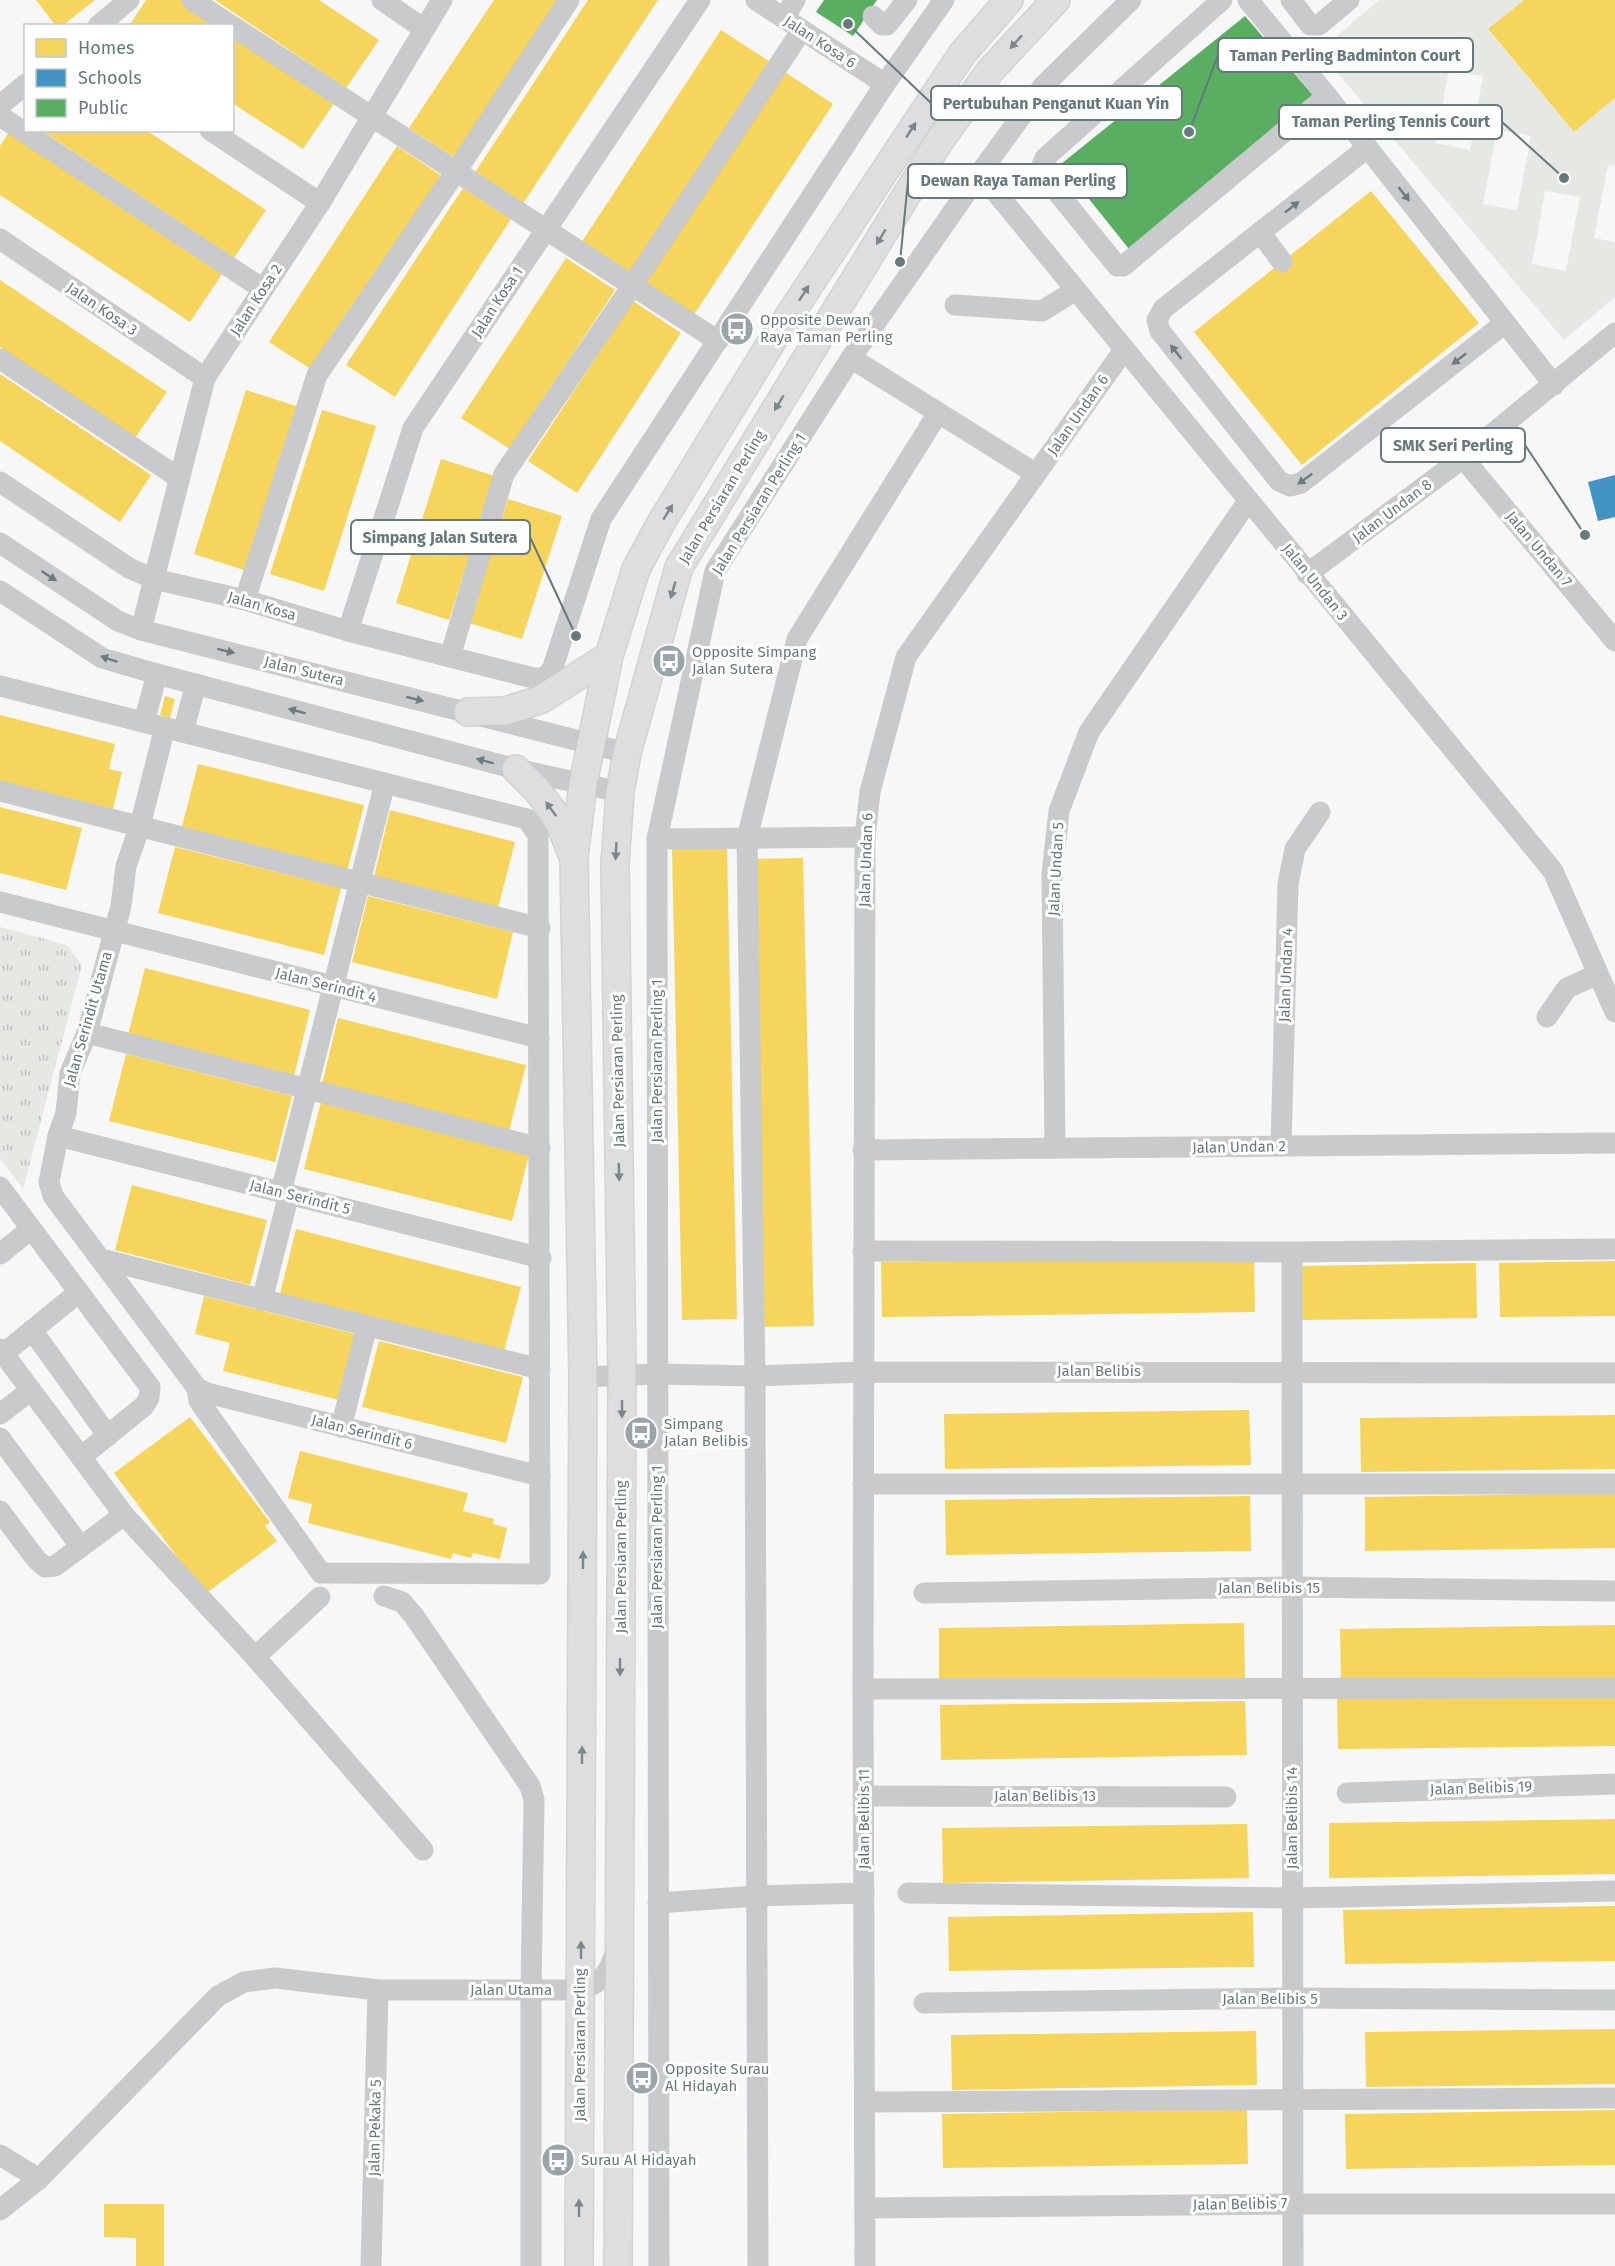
<svg xmlns="http://www.w3.org/2000/svg" width="1615" height="2266" viewBox="0 0 1615 2266" font-family="'Fira Sans',sans-serif">
	<defs>
		<pattern id="park-tufts" width="24" height="20" patternUnits="userSpaceOnUse" patternTransform="scale(1.5)"><rect width="24" height="20" fill="#e6e8e4"/><path d="M3 7l-1-3M5 7V3M7 7l1-3M15 17l-1-3M17 17v-4M19 17l1-3" fill="none" stroke="#bec1be"/></pattern>
	</defs>
	<rect width="100%" height="100%" fill="#f7f7f7"/>
	<polygon fill="url(#park-tufts)" points="0,927 67,945 82,965 23,1189 0,1158"/>
	<path fill="#e6e8e4" fill-rule="evenodd" d="M1379,0H1524L1488,30L1574,132L1615,98V166L1608,165L1594,238L1615,242V297L1564,340L1319,51ZM1449,70L1483,76L1470,150L1435,143ZM1497,130L1531,136L1517,210L1483,204ZM1545,191L1580,197L1566,271L1532,264Z"/>
	<g fill="#f6d55c">
		<polygon points="36,0 95,0 62,26 56,26"/>
		<polygon points="146,0 183,0 221,26 129,26"/>
		<polygon points="215,0 319,0 379,40 346,88"/>
		<polygon points="494,0 563,0 458,160 409,128"/>
		<polygon points="588,0 658,0 522,205 474,174"/>
		<polygon points="1524,0 1615,0 1615,98 1574,132 1488,29"/>
		<polygon points="721,30 769,61 629,274 581,243"/>
		<polygon points="232,33 335,102 303,149 232,103"/>
		<polygon points="785,72 833,104 693,316 644,285"/>
		<polygon points="41,130 146,130 266,210 234,258"/>
		<polygon points="9,132 222,274 190,322 0,195 0,146"/>
		<polygon points="397,146 445,178 317,373 269,342"/>
		<polygon points="463,188 511,219 395,397 346,365"/>
		<polygon points="1371,191 1479,323 1302,465 1194,332"/>
		<polygon points="566,258 615,290 510,449 461,418"/>
		<polygon points="0,280 167,392 135,438 0,347"/>
		<polygon points="633,301 681,333 577,493 528,461"/>
		<polygon points="0,374 151,475 120,522 0,441"/>
		<polygon points="246,390 299,407 247,571 194,554"/>
		<polygon points="322,410 376,426 324,591 270,574"/>
		<polygon points="441,459 495,476 449,620 396,603"/>
		<polygon points="508,499 562,516 522,639 469,623"/>
		<polygon points="165,696 175,699 170,718 160,715"/>
		<polygon points="0,715 115,744 109,769 122,772 113,809 0,781"/>
		<polygon points="198,764 364,805 347,872 181,830"/>
		<polygon points="0,807 82,828 66,890 0,873"/>
		<polygon points="390,810 515,842 498,908 374,877"/>
		<polygon points="175,847 341,888 324,955 158,913"/>
		<polygon points="727,847 737,1319 682,1320 672,848"/>
		<polygon points="803,858 814,1326 758,1327 748,859"/>
		<polygon points="368,896 513,932 497,999 352,962"/>
		<polygon points="145,968 310,1010 294,1076 128,1035"/>
		<polygon points="338,1018 526,1065 509,1131 322,1084"/>
		<polygon points="126,1054 292,1096 275,1162 109,1121"/>
		<polygon points="321,1102 529,1155 512,1221 304,1169"/>
		<polygon points="132,1185 267,1220 250,1285 115,1250"/>
		<polygon points="296,1229 521,1287 504,1351 280,1294"/>
		<polygon points="1254,1257 1255,1312 882,1317 881,1262"/>
		<polygon points="1615,1261 1615,1316 1500,1317 1499,1263"/>
		<polygon points="1476,1263 1477,1318 1301,1320 1299,1266"/>
		<polygon points="204,1296 359,1335 343,1401 223,1371 230,1343 195,1334"/>
		<polygon points="379,1341 523,1377 506,1443 362,1407"/>
		<polygon points="1249,1410 1251,1465 945,1469 944,1414"/>
		<polygon points="1615,1415 1615,1469 1361,1472 1360,1418"/>
		<polygon points="190,1417 270,1522 265,1526 277,1541 205,1594 114,1473"/>
		<polygon points="300,1451 468,1493 463,1511 494,1519 493,1524 507,1528 500,1559 473,1553 471,1558 453,1553 451,1559 308,1523 312,1504 288,1498"/>
		<polygon points="1615,1493 1615,1548 1365,1551 1365,1497"/>
		<polygon points="1250,1496 1251,1551 946,1555 945,1500"/>
		<polygon points="1244,1623 1245,1678 939,1682 939,1628"/>
		<polygon points="1615,1625 1615,1680 1341,1683 1340,1629"/>
		<polygon points="1615,1691 1615,1746 1338,1749 1337,1695"/>
		<polygon points="1245,1701 1247,1755 941,1760 940,1705"/>
		<polygon points="1615,1819 1615,1874 1329,1878 1329,1823"/>
		<polygon points="1247,1824 1249,1878 943,1883 942,1828"/>
		<polygon points="1615,1906 1615,1961 1345,1964 1343,1910"/>
		<polygon points="1253,1912 1254,1967 949,1971 948,1917"/>
		<polygon points="1615,2029 1615,2084 1366,2087 1365,2032"/>
		<polygon points="1256,2031 1257,2085 952,2090 951,2035"/>
		<polygon points="1247,2109 1248,2164 943,2168 942,2114"/>
		<polygon points="1615,2110 1615,2165 1346,2169 1345,2114"/>
		<polygon points="104,2204 164,2204 164,2266 136,2266 136,2238 104,2237"/>
	</g>
	<polygon fill="#4393c3" points="1615,475 1615,517 1598,521 1588,482"/>
	<g fill="#5aae61">
		<polygon points="824,0 877,0 853,36 816,12"/>
		<polygon points="1245,16 1317,100 1129,249 1061,164"/>
	</g>
	<g fill="none" stroke-linecap="round" stroke-linejoin="round">
		<defs>
			<g id="major">
				<polyline points="468,712 505,711 540,700 609,656"/>
				<polyline points="516,769 537,790 557,817 573,856"/>
				<polyline points="579,2266 583,1377 574,857 583,784 609,656 636,569 662,521 769,346 962,54 1009,0"/>
				<polyline points="618,2266 622,1376 615,864 620,792 627,753 679,567 939,142 990,71 1056,0"/>
			</g>
		</defs>
		<use href="#major" stroke="#d2d3d3" stroke-width="30"/>
		<g stroke="#c8cacb" stroke-width="21">
			<polyline points="192,0 232,26"/>
			<polyline points="382,0 424,29"/>
			<polyline points="756,0 885,84"/>
			<polyline points="1222,0 1045,158 1041,168 1045,177 1117,266 1123,266 1128,262 1327,96"/>
			<polyline points="1248,0 1327,96 1554,385"/>
			<polyline points="1291,0 1310,25 1319,25 1349,0"/>
			<polyline points="873,16 882,25 887,25 907,0"/>
			<polyline points="784,18 795,0"/>
			<polyline points="98,26 129,0"/>
			<polyline points="232,26 718,341"/>
			<polyline points="0,105 26,84"/>
			<polyline points="0,116 263,289"/>
			<polyline points="210,130 320,203"/>
			<polyline points="1367,148 1163,309 1157,320 1160,331 1279,481 1290,486 1301,483 1505,323"/>
			<polyline points="980,173 1553,871 1615,1012"/>
			<polyline points="1260,232 1282,262"/>
			<polyline points="0,239 205,378"/>
			<polyline points="955,305 1042,311 1076,290"/>
			<polyline points="851,358 1036,474"/>
			<polyline points="0,359 179,478"/>
			<polyline points="1463,458 1615,641"/>
			<polyline points="0,482 129,568 154,579 245,600 348,631 533,678 546,678 553,667 601,519 885,84 944,0"/>
			<polyline points="0,543 118,621 141,630 627,753"/>
			<polyline points="1307,574 1463,458 1615,333"/>
			<polyline points="0,591 102,658 157,674 516,769 620,792"/>
			<polyline points="245,600 317,375 457,170 569,0"/>
			<polyline points="141,630 205,378 320,203 442,0"/>
			<polyline points="348,631 413,428 700,0"/>
			<polyline points="450,657 504,474 632,286 802,30"/>
			<polyline points="0,686 527,819 538,835 540,1574 321,1573 199,1401 197,1388"/>
			<polyline points="144,722 157,674"/>
			<polyline points="165,727 140,826 126,866 121,906 87,1033 70,1073 66,1113 58,1136 49,1182 53,1196 197,1388 207,1393 540,1476"/>
			<polyline points="183,732 196,684"/>
			<polyline points="0,791 540,928"/>
			<polyline points="657,839 865,837"/>
			<polyline points="0,902 539,1038"/>
			<polyline points="1547,1017 1567,988 1598,974"/>
			<polyline points="87,1033 540,1148"/>
			<polyline points="58,1136 541,1258"/>
			<polyline points="1281,1146 1288,884 1295,849 1320,812"/>
			<polyline points="1055,1148 1052,874 1059,811 1089,732 1248,501"/>
			<polyline points="863,1150 1615,1143"/>
			<polyline points="0,1187 150,1387 149,1398 144,1406 81,1457 0,1349"/>
			<polyline points="281,1192 385,783"/>
			<polyline points="863,1251 1292,1252 1615,1249"/>
			<polyline points="1292,1252 1293,2266"/>
			<polyline points="0,1254 31,1229"/>
			<polyline points="101,1259 540,1369"/>
			<polyline points="262,1300 289,1194"/>
			<polyline points="32,1330 108,1436"/>
			<polyline points="3,1354 79,1292"/>
			<polyline points="583,1377 657,1374 755,1376 863,1372 1615,1373"/>
			<polyline points="0,1414 31,1390"/>
			<polyline points="341,1427 367,1326"/>
			<polyline points="0,1438 81,1547"/>
			<polyline points="81,1457 124,1515 255,1657"/>
			<polyline points="863,1484 1615,1484"/>
			<polyline points="0,1511 36,1559 45,1567 55,1566 124,1515"/>
			<polyline points="924,1593 1291,1587 1615,1591"/>
			<polyline points="384,1596 402,1602 414,1616 530,1786 534,1800 531,1989 531,2266"/>
			<polyline points="320,1597 255,1657 423,1850"/>
			<polyline points="863,1689 1615,1688"/>
			<polyline points="1347,1793 1615,1784"/>
			<polyline points="863,1796 1226,1797"/>
			<polyline points="908,1893 1292,1898 1615,1891"/>
			<polyline points="658,1903 757,1896 864,1893"/>
			<polyline points="924,2003 1292,1998 1615,2000"/>
			<polyline points="865,2102 1615,2098"/>
			<polyline points="0,2155 39,2179"/>
			<polyline points="865,2208 1292,2204 1615,2204"/>
			<path d="M0,2210L39,2179L218,1996L244,1982L275,1978L378,1990H581C605,1981 608,1973 617,1949"/>
			<polyline points="371,2266 378,1990"/>
			<polyline points="659,2266 657,839 715,571 851,358 980,173 1044,85 1131,0"/>
			<polyline points="758,2266 755,1376 747,838 797,639 938,413"/>
			<polyline points="865,2266 863,1689 865,837 870,792 906,657 1124,350"/>
		</g>
		<use href="#major" stroke="#dededf" stroke-width="27"/>
	</g>
	<defs><path id="oneway-solid" d="M-6-.8H1V-3.2L6.5 0L1 3.2V.8H-6Z" transform="scale(1.5)"/></defs>
	<g fill="#78888c">
		<use href="#oneway-solid" transform="translate(1016 42) rotate(132)"/>
		<use href="#oneway-solid" transform="translate(911 130) rotate(-57)"/>
		<use href="#oneway-solid" transform="translate(881 237) rotate(121)"/>
		<use href="#oneway-solid" transform="translate(804 293) rotate(-57)"/>
		<use href="#oneway-solid" transform="translate(779 403) rotate(121)"/>
		<use href="#oneway-solid" transform="translate(668 512) rotate(-59)"/>
		<use href="#oneway-solid" transform="translate(673 590) rotate(106)"/>
		<use href="#oneway-solid" transform="translate(551 809) rotate(-126)"/>
		<use href="#oneway-solid" transform="translate(616 851) rotate(93)"/>
		<use href="#oneway-solid" transform="translate(619 1172) rotate(89)"/>
		<use href="#oneway-solid" transform="translate(622 1409) rotate(90)"/>
		<use href="#oneway-solid" transform="translate(583 1560) rotate(-90)"/>
		<use href="#oneway-solid" transform="translate(620 1667) rotate(90)"/>
		<use href="#oneway-solid" transform="translate(582 1755) rotate(-90)"/>
		<use href="#oneway-solid" transform="translate(581 1950) rotate(-90)"/>
		<use href="#oneway-solid" transform="translate(579 2208) rotate(-90)"/>
	</g>
	<g fill="#6b7d81">
		<use href="#oneway-solid" transform="translate(1404 194) rotate(52)"/>
		<use href="#oneway-solid" transform="translate(1292 207) rotate(-38)"/>
		<use href="#oneway-solid" transform="translate(1176 352) rotate(-128)"/>
		<use href="#oneway-solid" transform="translate(1459 359) rotate(142)"/>
		<use href="#oneway-solid" transform="translate(1305 479) rotate(144)"/>
		<use href="#oneway-solid" transform="translate(49 576) rotate(33)"/>
		<use href="#oneway-solid" transform="translate(226 651) rotate(14)"/>
		<use href="#oneway-solid" transform="translate(109 659) rotate(-161)"/>
		<use href="#oneway-solid" transform="translate(415 699) rotate(14)"/>
		<use href="#oneway-solid" transform="translate(297 711) rotate(-165)"/>
		<use href="#oneway-solid" transform="translate(485 761) rotate(-165)"/>
	</g>
	<defs>
		<symbol id="bus-disc" viewBox="-11 -11 22 22"><circle r="9.5" fill="#99a5a8" stroke="#fff"/><path d="M-5-6H5V4H4V6H2V4H-2V6H-4V4H-5ZM-3.5-4V0h7V-4ZM-3.5 1.2v1.5H-2V1.2ZM2 1.2v1.5H3.5V1.2Z" fill="#fff"/></symbol>
	</defs>
	<g fill-rule="evenodd">
		<use href="#bus-disc" x="718" y="310" width="38" height="38"/>
		<use href="#bus-disc" x="650" y="642" width="38" height="38"/>
		<use href="#bus-disc" x="622" y="1414" width="38" height="38"/>
		<use href="#bus-disc" x="623" y="2059" width="38" height="38"/>
		<use href="#bus-disc" x="539" y="2141" width="38" height="38"/>
	</g>
	<g text-anchor="middle" dominant-baseline="central" stroke-width="6" stroke-linejoin="round" paint-order="stroke">
		<g font-size="15" fill="#66797d" stroke="#fff">
			<text transform="translate(820 42) rotate(33)">Jalan Kosa 6</text>
			<text transform="translate(256 300) rotate(-57)">Jalan Kosa 2</text>
			<text transform="translate(497 302) rotate(-57)">Jalan Kosa 1</text>
			<text transform="translate(102 309) rotate(34)">Jalan Kosa 3</text>
			<text transform="translate(1078 415) rotate(-55)">Jalan Undan 6</text>
			<text transform="translate(722 497) rotate(-59)">Jalan Persiaran Perling</text>
			<text transform="translate(759 504) rotate(-58)">Jalan Persiaran Perling 1</text>
			<text transform="translate(1392 511) rotate(-37)">Jalan Undan 8</text>
			<text transform="translate(1539 549) rotate(50)">Jalan Undan 7</text>
			<text transform="translate(1315 582) rotate(51)">Jalan Undan 3</text>
			<text transform="translate(262 606) rotate(16)">Jalan Kosa</text>
			<text transform="translate(304 671) rotate(14)">Jalan Sutera</text>
			<text transform="translate(866 860) rotate(-88)">Jalan Undan 6</text>
			<text transform="translate(1056 869) rotate(-87)">Jalan Undan 5</text>
			<text transform="translate(1286 975) rotate(-88)">Jalan Undan 4</text>
			<text transform="translate(326 985) rotate(14)">Jalan Serindit 4</text>
			<text transform="translate(88 1019) rotate(-74)">Jalan Serindit Utama</text>
			<text transform="translate(657 1061) rotate(-90)">Jalan Persiaran Perling 1</text>
			<text transform="translate(618 1071) rotate(-91)">Jalan Persiaran Perling</text>
			<text transform="translate(1239 1147) rotate(-1)">Jalan Undan 2</text>
			<text transform="translate(300 1197) rotate(14)">Jalan Serindit 5</text>
			<text x="1099" y="1371">Jalan Belibis</text>
			<text transform="translate(362 1432) rotate(14)">Jalan Serindit 6</text>
			<text transform="translate(657 1547) rotate(-90)">Jalan Persiaran Perling 1</text>
			<text transform="translate(621 1557) rotate(-90)">Jalan Persiaran Perling</text>
			<text x="1269" y="1588">Jalan Belibis 15</text>
			<text transform="translate(1481 1788) rotate(-2)">Jalan Belibis 19</text>
			<text x="1045" y="1796">Jalan Belibis 13</text>
			<text transform="translate(1292 1818) rotate(-90)">Jalan Belibis 14</text>
			<text transform="translate(864 1819) rotate(-90)">Jalan Belibis 11</text>
			<text x="511" y="1990">Jalan Utama</text>
			<text x="1270" y="1999">Jalan Belibis 5</text>
			<text transform="translate(580 2045) rotate(-90)">Jalan Persiaran Perling</text>
			<text transform="translate(375 2128) rotate(-89)">Jalan Pekaka 5</text>
			<text transform="translate(1240 2204) rotate(-1)">Jalan Belibis 7</text>
		</g>
		<g font-size="15" fill="#66797d" stroke="#fff" text-anchor="start">
			<text x="760" y="320">Opposite Dewan<tspan x="760" dy="17">Raya Taman Perling</tspan></text>
			<text x="692" y="652">Opposite Simpang<tspan x="692" dy="17">Jalan Sutera</tspan></text>
			<text x="664" y="1424">Simpang<tspan x="664" dy="17">Jalan Belibis</tspan></text>
			<text x="665" y="2069">Opposite Surau<tspan x="665" dy="17">Al Hidayah</tspan></text>
			<text x="581" y="2160">Surau Al Hidayah</text>
		</g>
	</g>
	<path fill="none" stroke="#66797d" stroke-width="2" d="M1189 132L1218 55M848 24L931 103M1564 178L1502 122M900 262L908 181M1585 535L1525 445M576 636L530 537"/>
	<g fill="#66797d" stroke="#fff" stroke-width="2">
		<circle cx="1189" cy="132" r="6"/>
		<circle cx="848" cy="24" r="6"/>
		<circle cx="1564" cy="178" r="6"/>
		<circle cx="900" cy="262" r="6"/>
		<circle cx="1585" cy="535" r="6"/>
		<circle cx="576" cy="636" r="6"/>
	</g>
	<g fill="#fff" stroke="#66797d" stroke-width="2">
		<rect x="1218" y="38" width="255" height="34" rx="6"/>
		<rect x="931" y="86" width="251" height="34" rx="6"/>
		<rect x="1279" y="105" width="223" height="34" rx="6"/>
		<rect x="908" y="164" width="219" height="34" rx="6"/>
		<rect x="1381" y="428" width="144" height="34" rx="6"/>
		<rect x="351" y="520" width="179" height="34" rx="6"/>
	</g>
	<g font-size="16" text-anchor="middle" font-weight="bold" fill="#66797d">
		<text x="1345" y="61">Taman Perling Badminton Court</text>
		<text x="1056" y="109">Pertubuhan Penganut Kuan Yin</text>
		<text x="1391" y="127">Taman Perling Tennis Court</text>
		<text x="1018" y="186">Dewan Raya Taman Perling</text>
		<text x="1453" y="451">SMK Seri Perling</text>
		<text x="440" y="543">Simpang Jalan Sutera</text>
	</g>
	<rect x="24" y="24" width="210" height="108" fill="#ffffff" stroke="#c2c9cb" stroke-width="1.5"/>
	<rect x="36" y="39" width="30" height="18" fill="#f6d55c" stroke="#c2c9cb" stroke-width="1.5"/>
	<text x="78" y="54" font-size="18" fill="#66797d">Homes</text>
	<rect x="36" y="69" width="30" height="18" fill="#4393c3" stroke="#c2c9cb" stroke-width="1.5"/>
	<text x="78" y="84" font-size="18" fill="#66797d">Schools</text>
	<rect x="36" y="99" width="30" height="18" fill="#5aae61" stroke="#c2c9cb" stroke-width="1.5"/>
	<text x="78" y="114" font-size="18" fill="#66797d">Public</text>
</svg>
